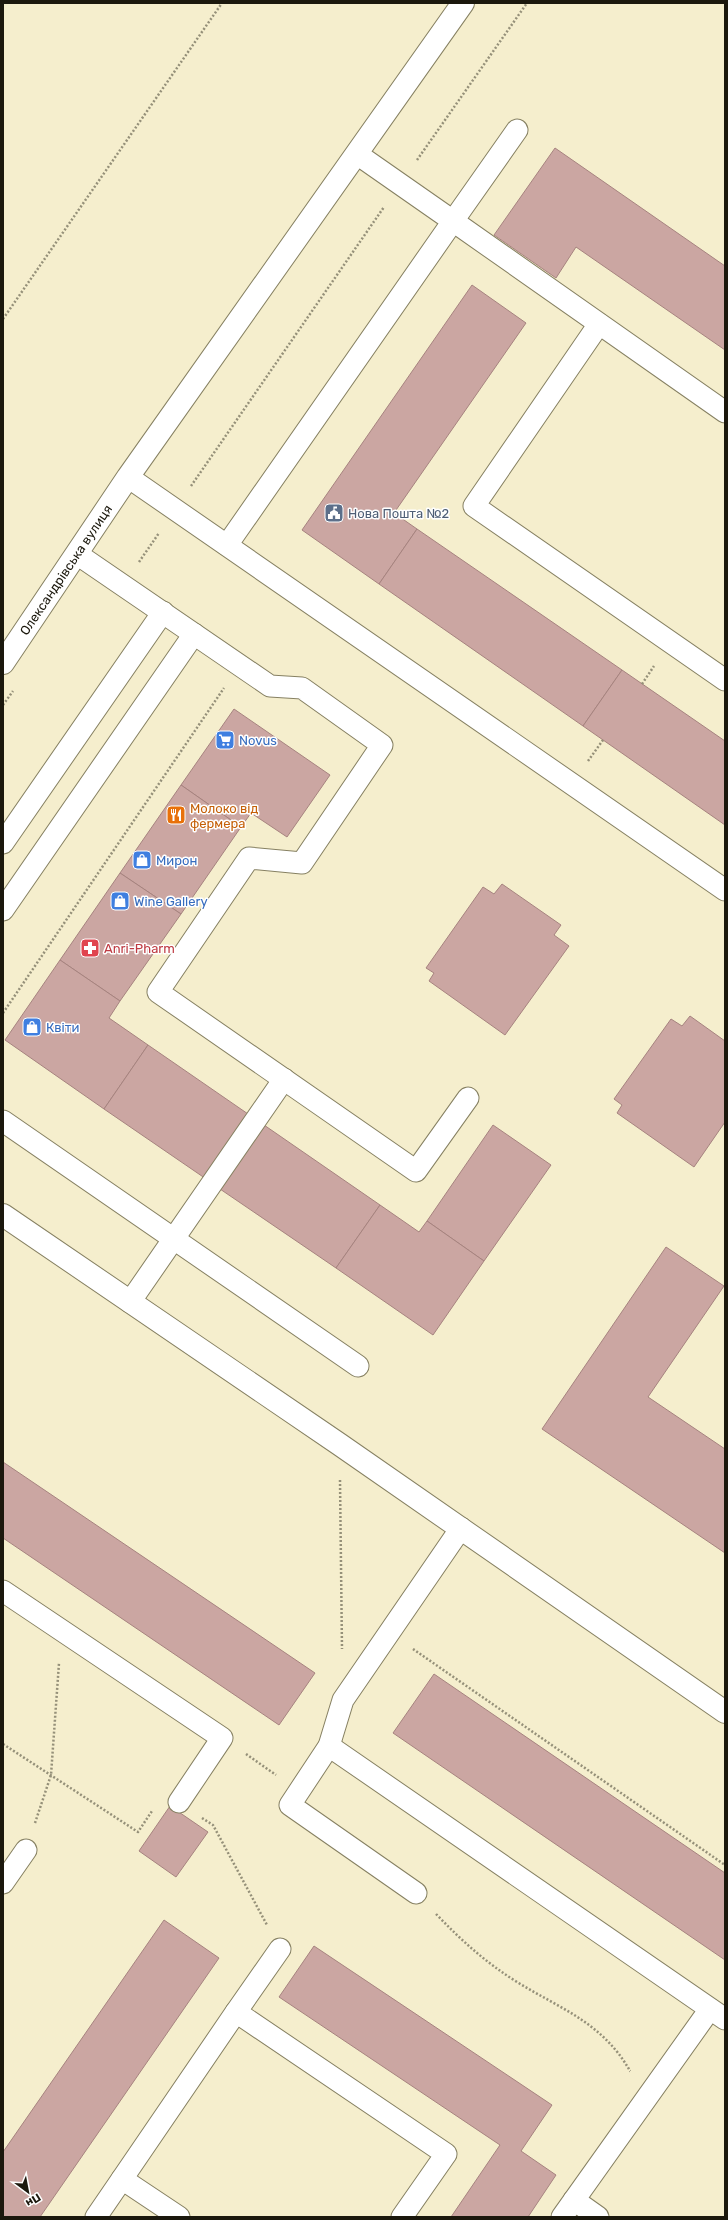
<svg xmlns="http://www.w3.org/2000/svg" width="728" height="2220" viewBox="0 0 728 2220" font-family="Rubik,sans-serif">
	<rect width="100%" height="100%" fill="#f5eecd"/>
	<g fill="#cba6a2" stroke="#a6837f">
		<polygon points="555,148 725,266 725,350 576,247 556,278 494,235"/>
		<polygon points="472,285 526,323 394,513 417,529 379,584 302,530"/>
		<polygon points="417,529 622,670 583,726 379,584"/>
		<polygon points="622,670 725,741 725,825 583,726"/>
		<polygon points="234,709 330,775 287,837 251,813 241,827 181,785"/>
		<polygon points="181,785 241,827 181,914 120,873"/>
		<polygon points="120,873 181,914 120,1001 60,960"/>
		<polygon points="502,884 561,925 554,935 569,946 505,1035 429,981 434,973 426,968 483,887 494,894"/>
		<polygon points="60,960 120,1001 109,1018 148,1045 104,1109 5,1040"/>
		<polygon points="690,1016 725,1041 725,1122 694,1167 617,1113 622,1105 614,1099 671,1019 682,1026"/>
		<polygon points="148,1045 264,1125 212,1183 104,1109"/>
		<polygon points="264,1125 380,1205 336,1268 220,1189"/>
		<polygon points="493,1125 551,1165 484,1261 427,1221"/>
		<polygon points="380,1205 419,1232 427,1221 484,1261 433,1335 336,1268"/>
		<polygon points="666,1247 724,1286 648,1397 725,1449 725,1553 542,1429"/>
		<polygon points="3,1462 315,1673 279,1725 3,1538"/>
		<polygon points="434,1674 725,1873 725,1960 393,1733"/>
		<polygon points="170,1806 208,1832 176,1877 139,1851"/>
		<polygon points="164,1920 219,1958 40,2217 3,2217 3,2152"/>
		<polygon points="314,1946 552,2105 521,2151 556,2175 528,2217 451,2217 500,2145 279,1997"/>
	</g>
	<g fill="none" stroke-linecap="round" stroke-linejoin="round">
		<defs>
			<g id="service">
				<polyline points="517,130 453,221 725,412"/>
				<polyline points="599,324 474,506 725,680"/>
				<polyline points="128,477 725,890"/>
				<polyline points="227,545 453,221 357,154"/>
				<polyline points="77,554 270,686 302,688 382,745 302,863 249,858 158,992 416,1171 468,1098"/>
				<polyline points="3,843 163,612"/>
				<polyline points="3,910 194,634"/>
				<polyline points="3,1121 358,1366"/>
				<polyline points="130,1302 284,1079"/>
				<polyline points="3,1591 222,1738 179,1802"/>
				<polyline points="329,1746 725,2019"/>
				<polyline points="3,1883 26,1850"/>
				<polyline points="416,1893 290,1805 329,1746 343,1700 461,1528"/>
				<polyline points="236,2012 280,1949"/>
				<polyline points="122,2179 236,2012 446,2154 402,2217"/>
				<polyline points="574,2200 598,2217"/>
				<polyline points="96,2217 122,2179 179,2217"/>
				<polyline points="562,2217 710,2009"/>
			</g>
			<polyline id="minor" points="3,1215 339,1444 725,1712"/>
			<polyline id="tertiary" points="3,663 128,477 463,3"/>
		</defs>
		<use href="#service" stroke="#868062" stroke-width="23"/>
		<use href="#minor" stroke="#868062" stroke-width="24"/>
		<use href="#tertiary" stroke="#868062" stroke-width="24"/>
		<g stroke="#959079" stroke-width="2.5" stroke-dasharray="2 2" stroke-linecap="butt">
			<polyline points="417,160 527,3"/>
			<polyline points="3,319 222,3"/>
			<polyline points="191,486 384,207"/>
			<polyline points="139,562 159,533"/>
			<polyline points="642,684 654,666"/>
			<polyline points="3,705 13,691"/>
			<polyline points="588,761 603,740"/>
			<polyline points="3,1013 224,688"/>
			<polyline points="340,1480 342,1649"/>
			<polyline points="413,1649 725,1865"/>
			<polyline points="3,1744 138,1832 152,1811"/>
			<polyline points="246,1754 276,1775"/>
			<polyline points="202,1818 213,1825 267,1925"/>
			<polyline points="35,1823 51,1775 59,1663"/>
			<path d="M436,1914C462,1941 485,1962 517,1982C561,2009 603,2023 630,2071"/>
		</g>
		<use href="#service" stroke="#fff" stroke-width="21"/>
		<use href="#minor" stroke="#fff" stroke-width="22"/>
		<use href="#tertiary" stroke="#fff" stroke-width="22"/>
	</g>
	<defs>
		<symbol id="civic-square" viewBox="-11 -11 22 22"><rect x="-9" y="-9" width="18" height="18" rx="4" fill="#5c6f8a" stroke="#fff"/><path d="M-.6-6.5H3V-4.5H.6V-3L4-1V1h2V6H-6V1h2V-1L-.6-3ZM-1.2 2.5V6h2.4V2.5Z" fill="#fff"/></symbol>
		<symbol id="supermarket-square" viewBox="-11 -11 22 22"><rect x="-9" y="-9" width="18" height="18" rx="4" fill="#3f7fe0" stroke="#fff"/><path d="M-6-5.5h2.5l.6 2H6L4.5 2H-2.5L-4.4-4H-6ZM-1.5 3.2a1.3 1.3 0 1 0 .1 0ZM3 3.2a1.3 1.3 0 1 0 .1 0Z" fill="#fff"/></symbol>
		<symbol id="restaurant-square" viewBox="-11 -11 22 22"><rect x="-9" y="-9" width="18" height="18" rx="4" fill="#e8710a" stroke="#fff"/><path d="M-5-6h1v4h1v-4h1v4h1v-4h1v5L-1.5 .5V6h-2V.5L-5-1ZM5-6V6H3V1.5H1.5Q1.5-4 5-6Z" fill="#fff"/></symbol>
		<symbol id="shop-square" viewBox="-11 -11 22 22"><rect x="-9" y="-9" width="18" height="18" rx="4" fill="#3f7fe0" stroke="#fff"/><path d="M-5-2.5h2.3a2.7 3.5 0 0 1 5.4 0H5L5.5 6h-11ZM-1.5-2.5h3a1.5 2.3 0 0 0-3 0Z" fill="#fff"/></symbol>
		<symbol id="pharmacy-square" viewBox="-11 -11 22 22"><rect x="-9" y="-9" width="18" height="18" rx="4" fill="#e0444e" stroke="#fff"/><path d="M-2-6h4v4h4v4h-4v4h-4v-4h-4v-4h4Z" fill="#fff"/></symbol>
	</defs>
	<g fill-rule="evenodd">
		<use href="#civic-square" x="323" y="502" width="22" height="22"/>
		<use href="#supermarket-square" x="214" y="729" width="22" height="22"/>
		<use href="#restaurant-square" x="165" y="804" width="22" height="22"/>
		<use href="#shop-square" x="131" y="849" width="22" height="22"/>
		<use href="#shop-square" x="109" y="890" width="22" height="22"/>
		<use href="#pharmacy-square" x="79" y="937" width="22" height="22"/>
		<use href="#shop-square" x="21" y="1016" width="22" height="22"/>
	</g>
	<g text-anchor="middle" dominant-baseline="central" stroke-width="3" stroke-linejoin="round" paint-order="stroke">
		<g font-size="13" fill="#4e5e75" stroke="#fff" text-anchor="start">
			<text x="348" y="513">Нова Пошта №2</text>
		</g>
		<g font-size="13" fill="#1b180d" stroke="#fff">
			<text transform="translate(66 570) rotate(-56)">Олександрівська вулиця</text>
		</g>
		<g font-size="13" fill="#366cbe" stroke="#fff" text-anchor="start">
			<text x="239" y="740">Novus</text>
			<text x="156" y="860">Мирон</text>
			<text x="134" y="901">Wine Gallery</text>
			<text x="46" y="1027">Квіти</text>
		</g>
		<g font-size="13" fill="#c56008" stroke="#fff" text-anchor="start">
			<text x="190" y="808">Молоко від<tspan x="190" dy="15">фермера</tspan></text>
		</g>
		<g font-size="13" fill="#be3a42" stroke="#fff" text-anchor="start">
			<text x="104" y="948">Anri-Pharm</text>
		</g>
	</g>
	<rect width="728" height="2220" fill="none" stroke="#1b180d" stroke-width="8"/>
	<g transform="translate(28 2192) rotate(148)" stroke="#ffffff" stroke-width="3" paint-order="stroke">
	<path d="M0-3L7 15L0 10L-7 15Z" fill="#1b180d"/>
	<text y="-6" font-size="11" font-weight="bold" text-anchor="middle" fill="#1b180d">Пн</text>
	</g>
</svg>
